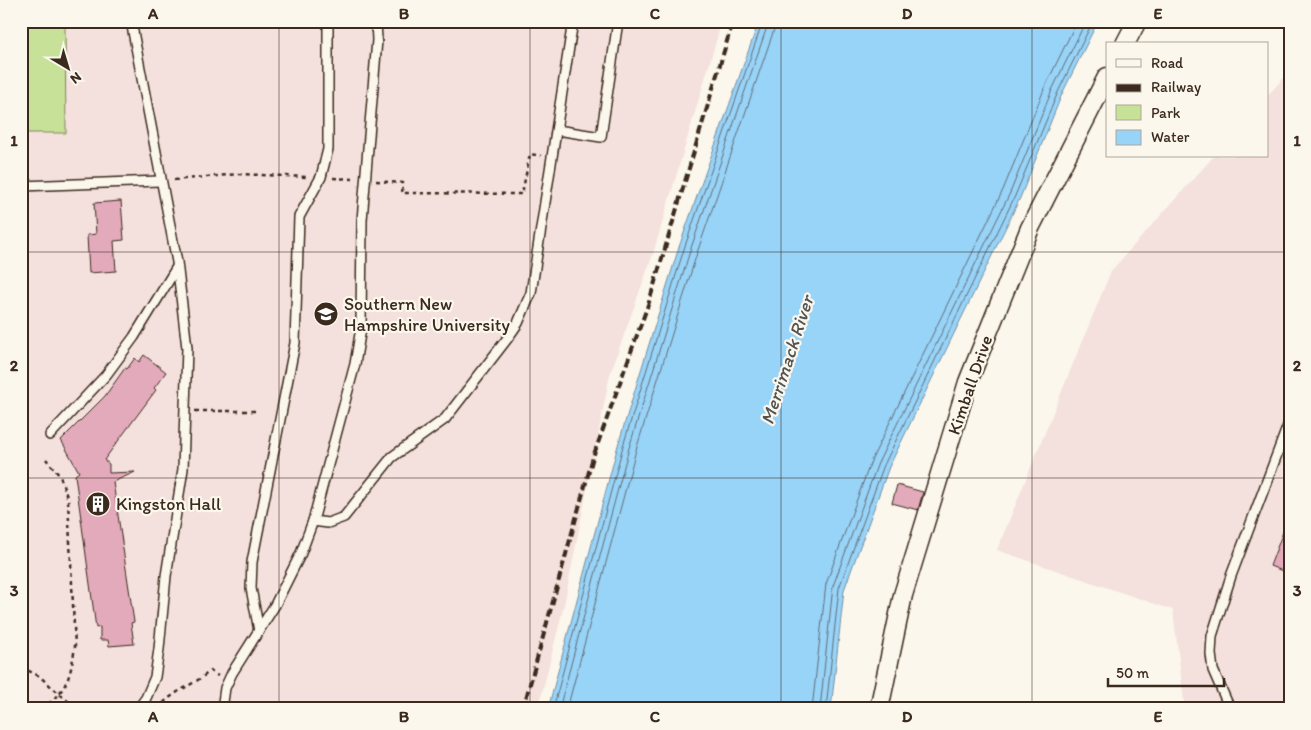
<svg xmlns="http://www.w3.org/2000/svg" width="1311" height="730" viewBox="0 0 1311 730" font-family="Itim,sans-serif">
	<rect width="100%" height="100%" fill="#fbf7ec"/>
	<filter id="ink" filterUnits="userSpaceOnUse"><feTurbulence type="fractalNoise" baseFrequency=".02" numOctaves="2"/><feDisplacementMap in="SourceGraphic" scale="10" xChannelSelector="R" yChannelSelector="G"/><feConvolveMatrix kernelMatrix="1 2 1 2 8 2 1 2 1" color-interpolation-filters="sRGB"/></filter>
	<g filter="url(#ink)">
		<g fill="#f4e0dd">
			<polygon points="21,21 722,21 653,254 610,374 564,605 538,709 21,709"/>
			<polygon points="1290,71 1290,709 1185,709 1173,610 997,550 1111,271 1214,156 1267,156 1267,96"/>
		</g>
		<polygon fill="#c7e298" stroke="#81865b" points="21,21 65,21 66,133 21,133"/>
		<polygon fill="#98d3f8" stroke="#738fa1" points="759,21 1098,21 1062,94 1020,198 889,467 844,590 831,709 548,709 618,445 679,247"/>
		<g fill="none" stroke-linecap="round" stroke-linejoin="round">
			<g stroke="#606e75" stroke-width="1">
				<polyline points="553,709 623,446 684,249 763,21"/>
				<polyline points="559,709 629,448 690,251 769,21"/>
				<polyline points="567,709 636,450 697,253 777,21"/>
				<polyline points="812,709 826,584 871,461 1003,190 1045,87 1077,21"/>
				<polyline points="820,709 833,586 878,463 1010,193 1052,90 1086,21"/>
				<polyline points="826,709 839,588 884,465 1015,196 1058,92 1093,21"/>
			</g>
		</g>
		<g fill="#e3aabb" stroke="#3b2a1e">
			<polygon points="121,201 124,240 114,241 116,271 89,273 87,235 96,234 94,203"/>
			<polygon points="144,355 166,372 154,388 156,390 104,460 109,464 109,473 135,472 113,482 134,622 131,623 134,644 109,646 108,640 100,640 100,627 96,628 75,475 79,472 61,440 105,396 125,368 127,369 135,358 139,362"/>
			<polygon points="897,485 923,492 918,510 892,503"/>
			<polygon points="1289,516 1290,516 1290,574 1270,566"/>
		</g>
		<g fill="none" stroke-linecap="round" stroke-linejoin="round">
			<defs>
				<g id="lane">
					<polyline points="131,21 177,262 187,348 183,469 166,576 159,649 155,677 146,698 138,709"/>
					<polyline points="557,130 601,137 618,21"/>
					<polyline points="21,186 160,181"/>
					<polyline points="50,435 106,375 134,337 177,267"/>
					<polyline points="313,521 328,523 344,517 392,457 445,419 507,339 518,323 531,293 573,21"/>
					<polyline points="259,631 251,588 252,562 295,343 299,217 321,177 328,149 328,21"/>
					<polyline points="222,709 225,688 232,673 275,605 301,553 313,521 355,364 361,328 362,220 377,40 376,21"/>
					<polyline points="1230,709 1213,670 1211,654 1212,636 1231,576 1290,420"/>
				</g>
				<g id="street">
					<polyline points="1125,44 1137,21"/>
					<polyline points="879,709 903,595 968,382 1030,228 1107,77"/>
				</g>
			</defs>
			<use href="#lane" stroke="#3b2a1e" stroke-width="12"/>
			<use href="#street" stroke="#3b2a1e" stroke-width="21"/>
			<g stroke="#3b2a1e" stroke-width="2.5" stroke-dasharray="4 4" stroke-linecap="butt">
				<polyline points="333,178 353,179"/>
				<polyline points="174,180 238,174 308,177"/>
				<polyline points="376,181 403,183 402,193 522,194 530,154 541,156"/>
				<polyline points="195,411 256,411"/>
				<polyline points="21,667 39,676 77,709"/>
				<path d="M42,709C68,689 70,678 75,647L68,500L60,476L46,459"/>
				<path d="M158,709C172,691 193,686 210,671L218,676"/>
			</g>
			<use href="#lane" stroke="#fbf7ec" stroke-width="9"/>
			<use href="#street" stroke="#fbf7ec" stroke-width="18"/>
			<polyline stroke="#3b2a1e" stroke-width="4" stroke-dasharray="8 4" stroke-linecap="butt" points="523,709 593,457 649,302 733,21"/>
		</g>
	</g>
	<path fill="none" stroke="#3b2a1e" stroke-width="1" stroke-opacity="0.55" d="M279,21V709M530,21V709M781,21V709M1032,21V709M21,252H1290M21,478H1290"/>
	<defs>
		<symbol id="university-disc" viewBox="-11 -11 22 22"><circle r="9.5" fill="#3b2a1e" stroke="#fbf7ec"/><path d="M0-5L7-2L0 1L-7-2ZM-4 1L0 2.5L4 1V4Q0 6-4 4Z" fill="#fff"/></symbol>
		<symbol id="building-disc" viewBox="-11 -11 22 22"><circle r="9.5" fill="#3b2a1e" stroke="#fbf7ec"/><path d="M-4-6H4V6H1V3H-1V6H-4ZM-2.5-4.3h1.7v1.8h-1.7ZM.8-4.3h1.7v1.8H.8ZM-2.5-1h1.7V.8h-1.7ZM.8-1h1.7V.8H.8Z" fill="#fff"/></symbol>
	</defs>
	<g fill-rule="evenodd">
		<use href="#university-disc" x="312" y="300" width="28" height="28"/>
		<use href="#building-disc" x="84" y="490" width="28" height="28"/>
	</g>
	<g text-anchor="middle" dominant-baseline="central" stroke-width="4.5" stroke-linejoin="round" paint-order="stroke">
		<g font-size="18" fill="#3b2a1e" stroke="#fbf7ec" text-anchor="start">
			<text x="344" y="304">Southern New<tspan x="344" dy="21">Hampshire University</tspan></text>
			<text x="116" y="504">Kingston Hall</text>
		</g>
		<g font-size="18" fill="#3b2a1e" stroke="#fbf7ec">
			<text transform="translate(970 385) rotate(-71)">Kimball Drive</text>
		</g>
		<g font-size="19" font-style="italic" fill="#525454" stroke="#fbf7ec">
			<text transform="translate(787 360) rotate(-72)">Merrimack River</text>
		</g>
	</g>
	<rect width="1311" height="730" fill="none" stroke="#fbf7ec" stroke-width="55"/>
	<rect x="1106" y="42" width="162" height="115" fill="#fbf7ec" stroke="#aea59a"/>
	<rect x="1116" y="59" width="25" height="8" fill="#fbf7ec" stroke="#aea59a"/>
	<text x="1151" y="68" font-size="15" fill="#3b2a1e">Road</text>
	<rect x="1116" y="84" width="25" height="8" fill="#3b2a1e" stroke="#aea59a"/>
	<text x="1151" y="92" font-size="15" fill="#3b2a1e">Railway</text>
	<rect x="1116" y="105" width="25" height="15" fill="#c7e298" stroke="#aea59a"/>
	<text x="1151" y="118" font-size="15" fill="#3b2a1e">Park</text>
	<rect x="1116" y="130" width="25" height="15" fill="#98d3f8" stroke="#aea59a"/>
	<text x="1151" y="142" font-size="15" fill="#3b2a1e">Water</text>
	<g transform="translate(68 68) rotate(142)" stroke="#fbf7ec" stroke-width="4" paint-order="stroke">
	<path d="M0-4L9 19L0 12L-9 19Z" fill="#3b2a1e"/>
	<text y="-8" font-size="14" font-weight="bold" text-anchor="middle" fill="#3b2a1e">N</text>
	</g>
	<path d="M1108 678v8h116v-8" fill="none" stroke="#3b2a1e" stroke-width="2.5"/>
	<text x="1116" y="678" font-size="15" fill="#3b2a1e" stroke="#fbf7ec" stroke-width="4" paint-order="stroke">50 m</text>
	<rect x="28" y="28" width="1256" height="674" fill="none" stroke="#3b2a1e" stroke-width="2"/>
	<g font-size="16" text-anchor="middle" font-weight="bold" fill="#3b2a1e">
		<text x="153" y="19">A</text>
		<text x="404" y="19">B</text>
		<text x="655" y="19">C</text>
		<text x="907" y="19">D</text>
		<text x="1158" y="19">E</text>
		<text x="14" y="146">1</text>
		<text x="1297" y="146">1</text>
		<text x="14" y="371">2</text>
		<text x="1297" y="371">2</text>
		<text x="14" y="596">3</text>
		<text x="1297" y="596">3</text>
		<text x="153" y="722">A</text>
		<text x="404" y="722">B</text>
		<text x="655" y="722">C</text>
		<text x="907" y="722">D</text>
		<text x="1158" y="722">E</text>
	</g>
</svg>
